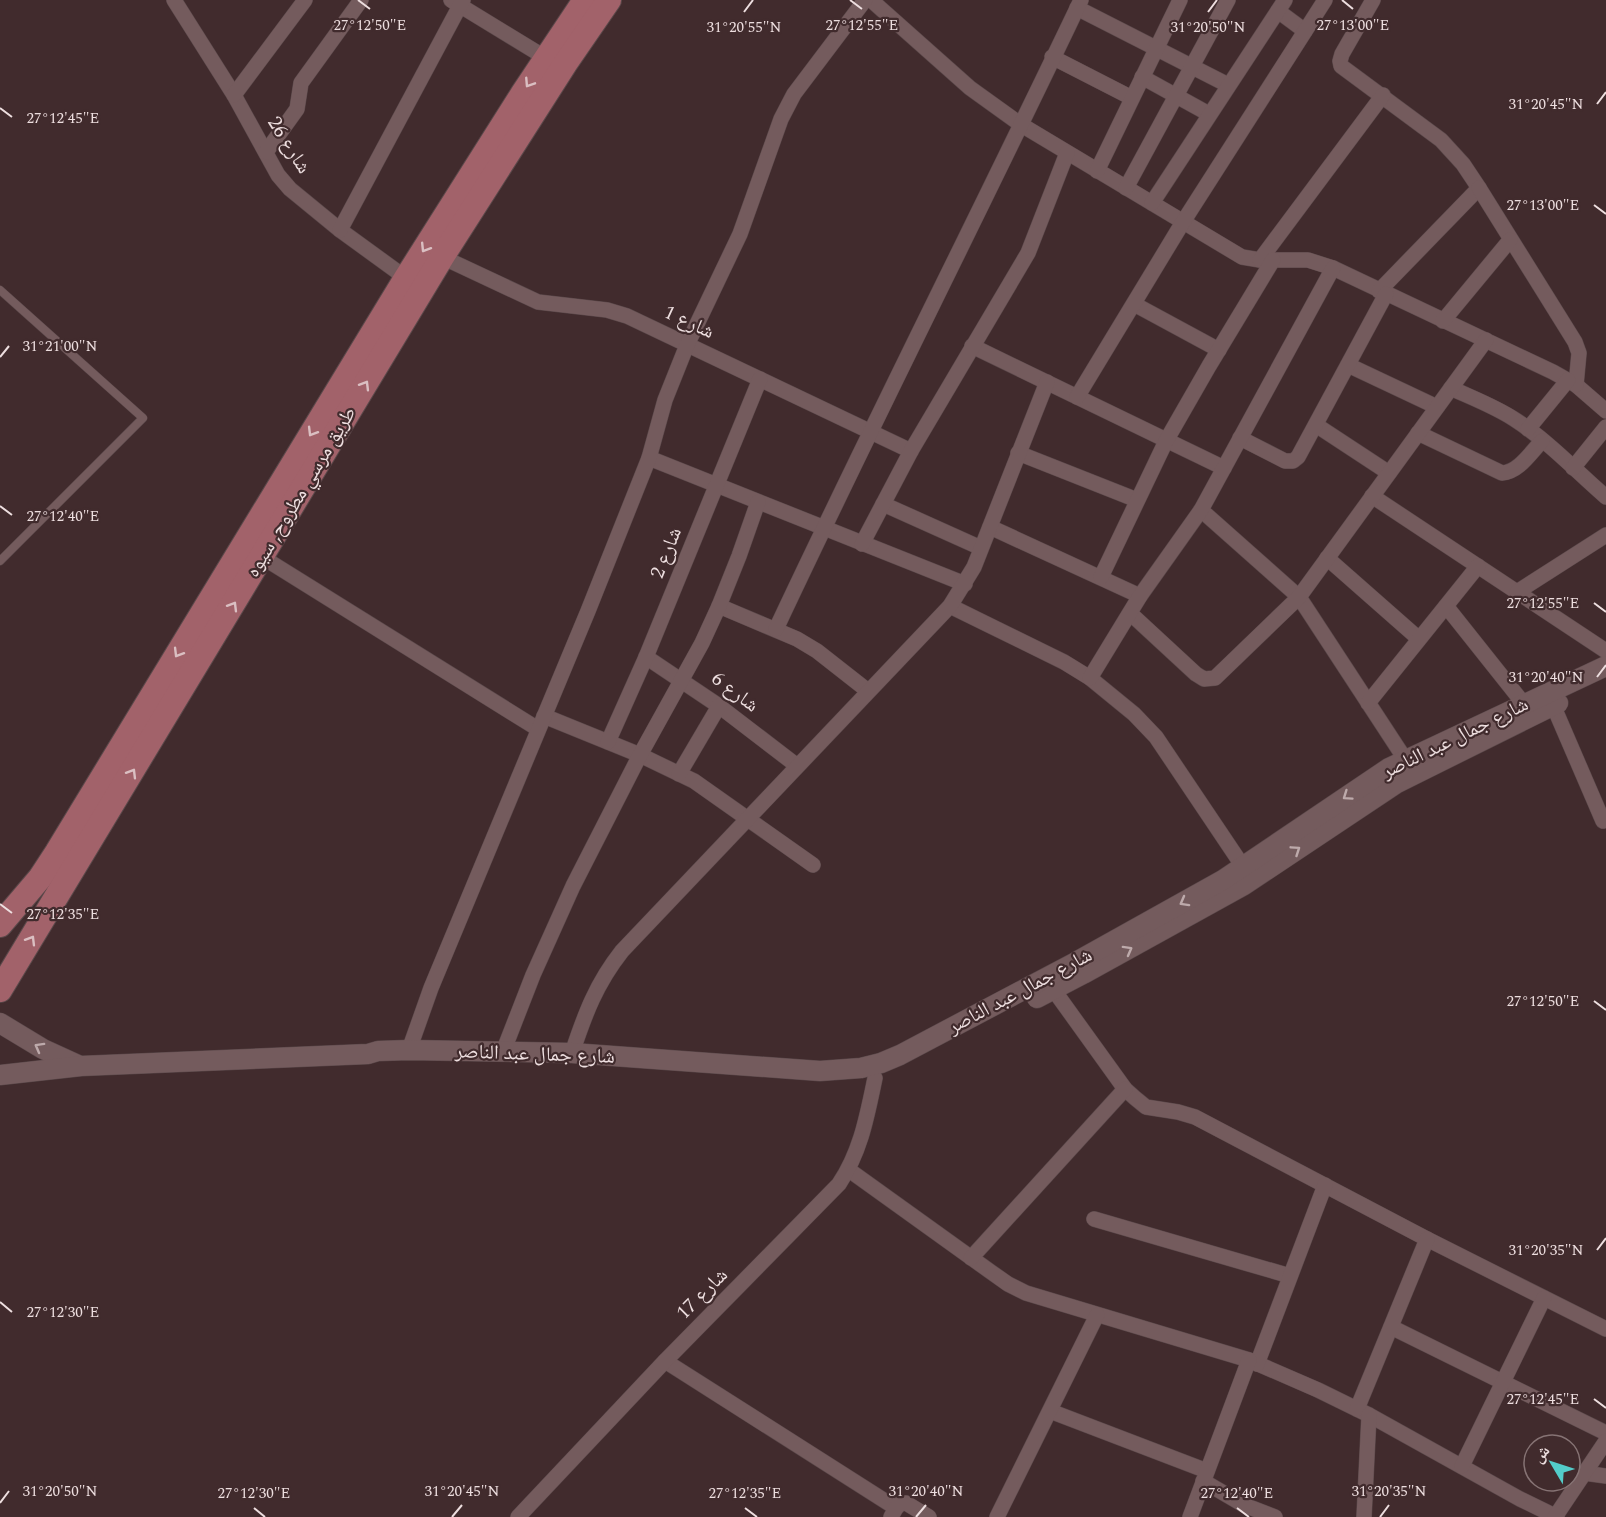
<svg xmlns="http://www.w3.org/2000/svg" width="1606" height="1517" viewBox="0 0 1606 1517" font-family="Spectral,'Noto Naskh Arabic',serif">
	<rect width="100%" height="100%" fill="#412b2d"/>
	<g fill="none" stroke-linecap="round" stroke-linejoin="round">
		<defs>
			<polyline id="service" points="0,290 143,418 0,561"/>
			<g id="minor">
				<polyline points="174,0 234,95 278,175 290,189 340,230 406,278"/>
				<polyline points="451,0 546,58"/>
				<polyline points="871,0 970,88 1020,124 1242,257 1260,260 1308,260 1333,268 1553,372 1576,385 1606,411"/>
				<polyline points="1373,0 1342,54 1340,61 1341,66 1441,140 1463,164 1479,188 1379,291"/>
				<polyline points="1077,8 1228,85"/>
				<polyline points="1278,11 1305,31"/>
				<polyline points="1052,57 1132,98"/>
				<polyline points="1142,77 1209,114"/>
				<polyline points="234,95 305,0"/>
				<polyline points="266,152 297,109 301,83 361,0"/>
				<polyline points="1097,171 1180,0"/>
				<polyline points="1126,188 1228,0"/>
				<polyline points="1479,188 1575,342 1579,353 1576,385"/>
				<polyline points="1152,203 1285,0"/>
				<polyline points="340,230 463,0"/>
				<polyline points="442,257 538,302 607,310 627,316 911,451"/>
				<polyline points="1260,260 1383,95"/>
				<polyline points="1134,304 1219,350"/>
				<polyline points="1443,321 1510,240"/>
				<polyline points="972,346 1224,468"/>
				<polyline points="1348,365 1437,407"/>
				<path d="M1451,388C1472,398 1494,406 1514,419C1547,440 1576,471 1606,497"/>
				<polyline points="1077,397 1183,222 1325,0"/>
				<polyline points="1316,425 1389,473"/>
				<polyline points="1528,429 1568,380"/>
				<path d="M1418,433L1502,473C1519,472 1531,452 1542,441"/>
				<polyline points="1240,438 1285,461 1293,461 1298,457 1386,294"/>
				<polyline points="1018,453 1137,500"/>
				<polyline points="649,458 965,584"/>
				<polyline points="1573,468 1606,427"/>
				<polyline points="1372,496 1606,651"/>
				<polyline points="883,504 981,548"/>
				<polyline points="1201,510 1299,597 1405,759"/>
				<polyline points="990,527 1140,596"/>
				<polyline points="862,544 911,451 1028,253 1067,153"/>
				<polyline points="262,557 538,729"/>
				<polyline points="1327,558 1419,639"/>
				<polyline points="1101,577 1166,441 1209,366 1273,260"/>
				<polyline points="1517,592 1606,535"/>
				<polyline points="719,606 797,639 817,651 868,691"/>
				<polyline points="950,606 1064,662 1090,678 1134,714 1156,737 1244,868"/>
				<polyline points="1446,606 1524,704"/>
				<polyline points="1130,613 1196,674 1204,679 1215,678 1299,597 1486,340"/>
				<path d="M776,629C875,418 981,210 1081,0"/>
				<polyline points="646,657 719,706 796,765"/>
				<polyline points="1090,678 1140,596 1201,510 1333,268"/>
				<polyline points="1368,703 1478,566"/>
				<polyline points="1553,705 1603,821"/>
				<polyline points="544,716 640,755 694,781 813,865"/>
				<polyline points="608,742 646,657 760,379"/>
				<polyline points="679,774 719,706"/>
				<polyline points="1053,989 1125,1089 1135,1098 1146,1107 1178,1112 1195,1117 1427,1239 1606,1329"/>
				<polyline points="409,1050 431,988 588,611 649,458 665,400 687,345 740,234 781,119 794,94 865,0"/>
				<polyline points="503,1052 533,975 573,886 640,755 702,643 719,606 739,556 758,502"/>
				<path d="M572,1053C585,1014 596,984 622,951L950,606L974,567L1047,382"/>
				<polyline points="849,1170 991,1272 1008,1284 1026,1293 1249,1360 1318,1390 1369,1415 1520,1499 1557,1517"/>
				<polyline points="1094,1219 1290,1276"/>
				<polyline points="971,1258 1125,1089"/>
				<polyline points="1391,1327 1606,1433"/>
				<polyline points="665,1361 896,1508"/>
				<polyline points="1257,1364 1325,1185"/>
				<polyline points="1357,1409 1427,1239"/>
				<polyline points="1050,1411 1207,1471"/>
				<polyline points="1462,1466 1544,1298"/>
				<polyline points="1584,1473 1606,1476"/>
				<polyline points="1203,1481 1244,1505 1275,1517"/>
				<path d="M518,1517L665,1361L839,1184C861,1151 867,1116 875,1078"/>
				<polyline points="891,1517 896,1508 901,1503 906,1503 929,1517"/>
				<polyline points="997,1517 1097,1315"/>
				<polyline points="1190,1517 1249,1360"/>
				<polyline points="1364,1517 1369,1415"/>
				<polyline points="1555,1517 1606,1441"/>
			</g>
			<g id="tertiary">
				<polyline points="1037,998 1083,974 1244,885 1397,783 1558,703"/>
				<polyline points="0,1023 43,1049 78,1065"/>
				<polyline points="0,1075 81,1066 368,1054 378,1051 409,1050 572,1053 820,1071 861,1068 881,1063 900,1055 1076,962 1223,880 1389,768 1606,666"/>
			</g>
			<g id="primary">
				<polyline points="0,925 40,878 57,852 406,278 523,93 585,0"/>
				<polyline points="0,990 442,257 565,64 609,0"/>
			</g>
		</defs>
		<use href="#service" stroke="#5a484a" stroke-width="9"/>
		<use href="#minor" stroke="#5a484a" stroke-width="16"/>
		<use href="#tertiary" stroke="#5a484a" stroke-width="21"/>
		<use href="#primary" stroke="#5a484a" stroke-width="26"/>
		<use href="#service" stroke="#745b5d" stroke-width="8"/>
		<use href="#minor" stroke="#745b5d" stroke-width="15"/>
		<use href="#tertiary" stroke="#745b5d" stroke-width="20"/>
		<use href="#primary" stroke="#a2626a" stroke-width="24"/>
	</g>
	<defs><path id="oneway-chevron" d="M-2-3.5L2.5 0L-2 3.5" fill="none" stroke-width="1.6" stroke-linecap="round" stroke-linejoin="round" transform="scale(1.5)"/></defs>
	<g stroke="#dabfc2">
		<use href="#oneway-chevron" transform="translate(529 83) rotate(123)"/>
		<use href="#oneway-chevron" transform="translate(425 248) rotate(122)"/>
		<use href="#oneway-chevron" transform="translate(365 385) rotate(-59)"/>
		<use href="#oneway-chevron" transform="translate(312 432) rotate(121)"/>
		<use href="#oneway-chevron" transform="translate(233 606) rotate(-59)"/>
		<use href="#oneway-chevron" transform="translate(178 653) rotate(121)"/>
		<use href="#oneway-chevron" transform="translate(132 773) rotate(-59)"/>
		<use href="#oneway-chevron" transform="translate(31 940) rotate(-59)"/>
	</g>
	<g stroke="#bdaaab">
		<use href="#oneway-chevron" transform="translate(1347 796) rotate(145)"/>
		<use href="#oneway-chevron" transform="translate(1296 850) rotate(-34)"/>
		<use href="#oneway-chevron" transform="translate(1184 902) rotate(151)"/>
		<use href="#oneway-chevron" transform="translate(1128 950) rotate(-29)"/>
		<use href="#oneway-chevron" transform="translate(39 1047) rotate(-151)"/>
	</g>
	<path fill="none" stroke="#eddedf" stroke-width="2" d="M358,0L370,9M850,0L862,9M1342,0L1353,9M744,12L753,0M1208,12L1217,0M1597,104L1606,92M0,108L12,117M1594,205L1606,214M0,357L9,346M0,506L12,515M1594,603L1606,612M1597,677L1606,665M0,904L12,913M1594,1001L1606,1010M1597,1250L1606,1238M0,1302L12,1312M1594,1399L1606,1408M0,1503L9,1491M254,1508L265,1517M745,1508L757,1517M1237,1508L1249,1517M452,1517L462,1505M916,1517L926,1505M1380,1517L1389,1505"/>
	<g text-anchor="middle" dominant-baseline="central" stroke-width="4.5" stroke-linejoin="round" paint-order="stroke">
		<g font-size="20" fill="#eddedf" stroke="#412b2d">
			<text transform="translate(289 145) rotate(58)">شارع 26</text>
			<text transform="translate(689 322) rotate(25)">شارع 1</text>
			<text transform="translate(301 492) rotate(-59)">طريق مرسي مطروح, سيوه</text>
			<text transform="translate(666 553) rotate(-68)">شارع 2</text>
			<text transform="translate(735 692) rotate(37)">شارع 6</text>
			<text transform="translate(1455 738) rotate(-26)">شارع جمال عبد الناصر</text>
			<text transform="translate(1020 991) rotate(-28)">شارع جمال عبد الناصر</text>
			<text transform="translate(535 1054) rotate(2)">شارع جمال عبد الناصر</text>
			<text transform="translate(702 1294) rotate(-45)">شارع 17</text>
		</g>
	</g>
	<g font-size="15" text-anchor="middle" fill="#eddedf" stroke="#412b2d" stroke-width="4.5" stroke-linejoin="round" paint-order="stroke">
		<text x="370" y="30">27°12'50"E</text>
		<text x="862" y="30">27°12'55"E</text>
		<text x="1353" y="30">27°13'00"E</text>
		<text x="744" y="32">31°20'55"N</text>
		<text x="1208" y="32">31°20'50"N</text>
		<text x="1546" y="109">31°20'45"N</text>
		<text x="63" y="123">27°12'45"E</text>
		<text x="1543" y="210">27°13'00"E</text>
		<text x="60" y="351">31°21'00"N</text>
		<text x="63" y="521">27°12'40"E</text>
		<text x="1543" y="608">27°12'55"E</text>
		<text x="1546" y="682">31°20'40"N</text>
		<text x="63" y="919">27°12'35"E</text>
		<text x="1543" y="1006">27°12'50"E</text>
		<text x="1546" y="1255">31°20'35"N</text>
		<text x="63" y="1317">27°12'30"E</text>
		<text x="1543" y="1404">27°12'45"E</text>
		<text x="462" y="1496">31°20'45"N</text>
		<text x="926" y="1496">31°20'40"N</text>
		<text x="1389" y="1496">31°20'35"N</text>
		<text x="60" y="1496">31°20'50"N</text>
		<text x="254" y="1498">27°12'30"E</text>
		<text x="745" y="1498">27°12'35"E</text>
		<text x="1237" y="1498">27°12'40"E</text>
	</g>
	<g transform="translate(1552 1463) rotate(309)"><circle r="28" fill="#412b2d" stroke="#867374" stroke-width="1.5"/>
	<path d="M0-4.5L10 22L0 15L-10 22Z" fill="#53cdca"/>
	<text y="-9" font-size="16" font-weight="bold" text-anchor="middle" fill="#eddedf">ش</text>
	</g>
</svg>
